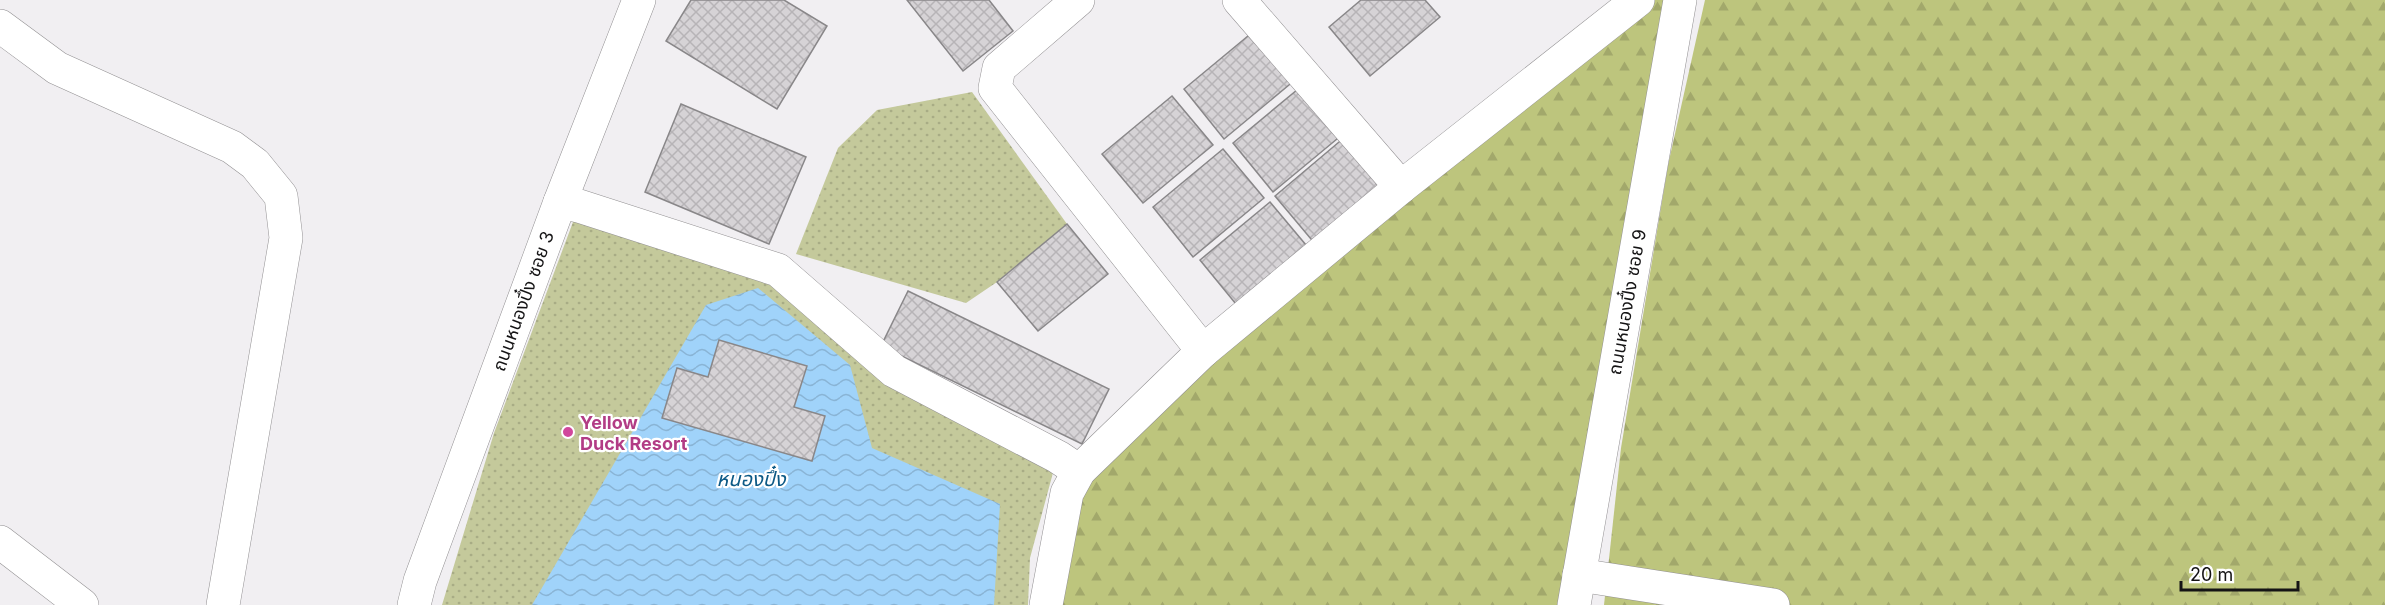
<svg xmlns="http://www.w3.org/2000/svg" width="2385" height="605" viewBox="0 0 2385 605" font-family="Inter,'Noto Sans Thai',sans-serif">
	<defs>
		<pattern id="grass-dots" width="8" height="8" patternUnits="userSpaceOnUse" patternTransform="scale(1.5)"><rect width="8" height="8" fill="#c4c99b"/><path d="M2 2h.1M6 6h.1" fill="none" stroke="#a8ac85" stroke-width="1.8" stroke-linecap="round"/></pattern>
		<pattern id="forest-firs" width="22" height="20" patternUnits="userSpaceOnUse" patternTransform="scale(1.5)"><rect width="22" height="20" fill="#bdc57d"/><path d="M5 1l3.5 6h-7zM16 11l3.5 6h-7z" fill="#a2a86b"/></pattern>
		<pattern id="water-waves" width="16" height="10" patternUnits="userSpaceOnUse" patternTransform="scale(1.5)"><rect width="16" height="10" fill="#a0d3fa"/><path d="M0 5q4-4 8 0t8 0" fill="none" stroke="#89b4d5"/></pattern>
		<pattern id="building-cross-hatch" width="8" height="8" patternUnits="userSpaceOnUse" patternTransform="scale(1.5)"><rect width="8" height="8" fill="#d6d3d6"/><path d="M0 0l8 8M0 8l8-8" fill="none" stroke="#b7b4b7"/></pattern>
	</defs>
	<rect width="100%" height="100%" fill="#f1eff2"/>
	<g fill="url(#grass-dots)">
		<polygon points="972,92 1067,224 997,282 966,303 796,254 838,148 877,110"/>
		<polygon points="579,206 778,270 1054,469 1030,558 1028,605 442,605 494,433"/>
	</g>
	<g fill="url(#forest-firs)">
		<polygon points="1640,0 1680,0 1574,605 1060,605 1079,471"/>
		<polygon points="1705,0 2385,0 2385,605 1604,605 1621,448 1668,165"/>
	</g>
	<polygon fill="url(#water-waves)" points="758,288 850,365 872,448 1000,504 994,605 532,605 706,305"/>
	<g fill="url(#building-cross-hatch)" stroke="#898789" stroke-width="1.5">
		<polygon points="691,0 784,0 827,26 777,109 666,41"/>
		<polygon points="907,0 989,0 1013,31 963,71"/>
		<polygon points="1361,0 1425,0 1440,17 1370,76 1329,27"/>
		<polygon points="1254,31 1295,80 1224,139 1184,89"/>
		<polygon points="1303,85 1343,134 1273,192 1233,143"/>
		<polygon points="1172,96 1213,145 1143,203 1102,154"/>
		<polygon points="681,104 806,157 769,244 645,192"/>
		<polygon points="1345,137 1386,187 1316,245 1275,196"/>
		<polygon points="1223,149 1264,198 1193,257 1153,207"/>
		<polygon points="1270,202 1311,251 1240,309 1200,260"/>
		<polygon points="1067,224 1108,274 1038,331 997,282"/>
		<polygon points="908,291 1109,389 1082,444 881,346"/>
		<polygon points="719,340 807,366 794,407 825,416 812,461 662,418 677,368 708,377"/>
	</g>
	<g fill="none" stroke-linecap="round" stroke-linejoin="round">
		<defs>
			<g id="minor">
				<polyline points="1078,0 999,68 995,88 1203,351"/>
				<polyline points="1239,0 1401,187"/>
				<polyline points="0,26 57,68 232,147 255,164 281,196 286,238 223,605"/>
				<polyline points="560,202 579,206 778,270 894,371 1058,457 1079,471"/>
				<polyline points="0,542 82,605"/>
				<polyline points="1579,575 1773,605"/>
				<polyline points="414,605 420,581 560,202 639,0"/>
				<polyline points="1046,605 1067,493 1079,471 1203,351 1401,187 1638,0"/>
				<polyline points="1574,605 1680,0"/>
			</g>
		</defs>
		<use href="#minor" stroke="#939193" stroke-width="34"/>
		<use href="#minor" stroke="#fff" stroke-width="33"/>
	</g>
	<circle fill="#d1479c" stroke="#fff" stroke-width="2" cx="568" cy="432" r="6"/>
	<g text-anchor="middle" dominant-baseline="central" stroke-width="4.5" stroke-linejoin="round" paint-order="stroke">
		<g font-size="18" fill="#151415" stroke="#fff">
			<text transform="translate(523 301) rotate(-70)">ถนนหนองปึ๋ง ซอย 3</text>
			<text transform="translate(1627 302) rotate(-80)">ถนนหนองปึ๋ง ซอย 9</text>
		</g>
		<g font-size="18" font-weight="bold" fill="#b23c85" stroke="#fff" text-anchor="start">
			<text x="580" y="422">Yellow<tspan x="580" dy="21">Duck Resort</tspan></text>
		</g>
		<g font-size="20" font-style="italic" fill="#0d5a86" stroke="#fff">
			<text x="751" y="479">หนองปึ๋ง</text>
		</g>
	</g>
	<path d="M2181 581v9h117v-9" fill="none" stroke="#151415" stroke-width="3"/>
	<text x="2190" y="581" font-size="18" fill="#151415" stroke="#ffffff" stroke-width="4.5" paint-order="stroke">20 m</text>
</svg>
